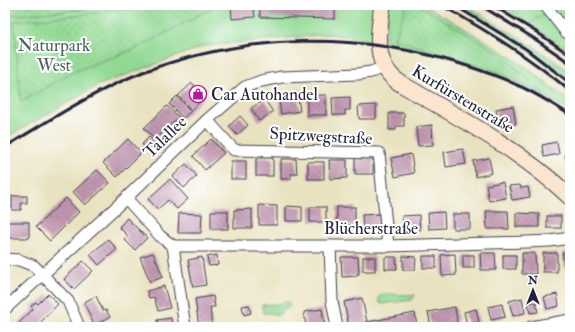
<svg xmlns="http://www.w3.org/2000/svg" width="575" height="332" viewBox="0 0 575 332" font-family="'IM FELL Double Pica',serif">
	<defs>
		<pattern id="grass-tufts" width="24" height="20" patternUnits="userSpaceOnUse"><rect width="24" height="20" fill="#91d993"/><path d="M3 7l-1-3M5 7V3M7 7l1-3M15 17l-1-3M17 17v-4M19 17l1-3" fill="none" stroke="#7dba80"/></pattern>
		<pattern id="garden-dots" width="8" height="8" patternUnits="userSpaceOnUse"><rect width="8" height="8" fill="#91d993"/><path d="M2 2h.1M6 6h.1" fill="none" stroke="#7dba80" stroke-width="1.8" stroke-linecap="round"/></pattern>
		<pattern id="building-back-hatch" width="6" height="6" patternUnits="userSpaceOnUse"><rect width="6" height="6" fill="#c196b0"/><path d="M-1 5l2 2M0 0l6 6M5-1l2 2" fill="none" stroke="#9c7a90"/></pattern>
	</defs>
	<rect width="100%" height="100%" fill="#fff"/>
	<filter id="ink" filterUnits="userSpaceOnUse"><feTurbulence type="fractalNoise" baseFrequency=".025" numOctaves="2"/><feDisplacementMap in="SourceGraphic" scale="8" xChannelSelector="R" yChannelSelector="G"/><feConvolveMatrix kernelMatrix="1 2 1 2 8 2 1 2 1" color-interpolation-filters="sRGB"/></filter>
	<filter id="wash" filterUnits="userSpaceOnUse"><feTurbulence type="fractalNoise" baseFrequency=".012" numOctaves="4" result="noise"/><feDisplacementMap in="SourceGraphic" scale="16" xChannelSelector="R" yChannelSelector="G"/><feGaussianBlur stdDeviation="0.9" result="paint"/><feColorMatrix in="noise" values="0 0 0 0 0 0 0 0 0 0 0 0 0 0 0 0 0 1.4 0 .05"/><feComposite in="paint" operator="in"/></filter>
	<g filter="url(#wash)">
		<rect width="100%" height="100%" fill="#e9e2c0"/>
		<g fill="url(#grass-tufts)" stroke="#5a7e67">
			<polygon points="460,5 465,5 471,8 536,48 570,72 570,80 503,32"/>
			<polygon points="548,5 570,5 570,52 529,24 551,9"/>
		</g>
		<g fill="#91d993" stroke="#5a7e67">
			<polygon points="5,5 378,5 373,41 330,34 204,46 99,85 5,138"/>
			<polygon points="389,5 425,5 494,46 527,68 570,102 570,112 551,100 519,84 474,66 446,56 384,43"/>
			<polygon points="383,294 415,295 412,300 382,304 379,302 379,297"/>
			<path d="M285,302H288L290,306L288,308C284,309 281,314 277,315L272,313H263L262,305L279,304Z"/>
		</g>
		<g fill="url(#garden-dots)" stroke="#5a7e67">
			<polygon points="5,5 111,5 79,10 5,16"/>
			<polygon points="144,5 209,5 211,9 135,49 73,72 21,102 14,21 80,15"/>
			<polygon points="407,5 418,5 493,49 524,75 545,94 501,73 394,39"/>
			<polygon points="498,5 542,5 547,12 529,24"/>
		</g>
		<g id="blocks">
			<g fill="url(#building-back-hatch)">
				<polygon points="231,5 253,5 255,17 232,19"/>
				<polygon points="260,5 335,5 335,19 260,17"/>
				<polygon points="192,83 205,97 191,110 178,96"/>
				<polygon points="297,92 300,111 281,114 278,95"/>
				<rect x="307" y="95" width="19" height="20"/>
				<polygon points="177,96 191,111 183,118 169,104"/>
				<polygon points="350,97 350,110 345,110 345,115 333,115 332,98"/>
				<polygon points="265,100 273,112 259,121 251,108"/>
				<polygon points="376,105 376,119 359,119 358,106"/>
				<polygon points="167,106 179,117 155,140 144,128"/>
				<polygon points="513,106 516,124 499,127 496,109"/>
				<polygon points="389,113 404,113 404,126 396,126 396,130 389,130"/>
				<polygon points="240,116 248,125 237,135 229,126"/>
				<polygon points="432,125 433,145 418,146 416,127"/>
				<polygon points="149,137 156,144 148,151 142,144"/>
				<polygon points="128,139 141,153 117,177 103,163"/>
				<polygon points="211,139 224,153 205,170 193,156"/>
				<polygon points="557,142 559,154 544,157 542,145"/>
				<polygon points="463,149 466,164 446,167 444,152"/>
				<polygon points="411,154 414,173 395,177 391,158"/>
				<polygon points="570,154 570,174 569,174 565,155"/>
				<rect x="355" y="157" width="18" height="17"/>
				<rect x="256" y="158" width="17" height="18"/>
				<polygon points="489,158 492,173 476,177 473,161"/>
				<polygon points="281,159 296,159 297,174 291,174 291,179 281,179"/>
				<polygon points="329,160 347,160 347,178 330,179"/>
				<rect x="231" y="161" width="15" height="18"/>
				<rect x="308" y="162" width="16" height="17"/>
				<polygon points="186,164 197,176 184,188 173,176"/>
				<polygon points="97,170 110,183 85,205 73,192"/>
				<polygon points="170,179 188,199 177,209 168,200 158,209 148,199"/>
				<polygon points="503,182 506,198 489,201 486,185"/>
				<polygon points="520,185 521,188 528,187 530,197 512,200 509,186"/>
				<polygon points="12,196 27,196 27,203 21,203 21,210 12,210"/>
				<polygon points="66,198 79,212 50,241 36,227"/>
				<polygon points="259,205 277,206 277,225 259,225"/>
				<polygon points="286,206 302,207 302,221 286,221"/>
				<rect x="310" y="207" width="16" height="15"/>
				<rect x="337" y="207" width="18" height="18"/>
				<polygon points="252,209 252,228 234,228 234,210"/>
				<rect x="211" y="211" width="17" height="18"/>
				<polygon points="486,211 508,211 509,229 487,229"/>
				<polygon points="444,212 445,228 429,229 428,213"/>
				<polygon points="179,213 202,214 201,233 178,233"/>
				<polygon points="516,213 539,214 539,227 516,227"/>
				<polygon points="380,214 380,230 363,231 362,215"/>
				<rect x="453" y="214" width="17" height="15"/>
				<polygon points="419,215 420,230 403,231 402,216"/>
				<rect x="547" y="216" width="14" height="12"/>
				<polygon points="127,218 147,238 135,250 124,239 128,236 119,227"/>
				<rect x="5" y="222" width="24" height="16"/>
				<polygon points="108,239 117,249 99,265 90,255"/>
				<polygon points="570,251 570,266 565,268 562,253"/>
				<polygon points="153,253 163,277 150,282 140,257"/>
				<polygon points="480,253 495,253 496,270 481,270"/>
				<polygon points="522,253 535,253 536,274 522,274"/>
				<rect x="543" y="253" width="14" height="19"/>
				<polygon points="455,254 456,275 442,276 441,255"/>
				<polygon points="217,255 218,265 209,266 207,257"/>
				<rect x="463" y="255" width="11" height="13"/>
				<rect x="503" y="255" width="13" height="14"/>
				<polygon points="403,256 416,257 415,270 403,270"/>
				<rect x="423" y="256" width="13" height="12"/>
				<polygon points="202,257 206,285 193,287 188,260"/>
				<polygon points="341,257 358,257 359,274 357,274 357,276 342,277"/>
				<rect x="363" y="257" width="12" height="14"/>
				<polygon points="385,257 396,257 397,269 385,269"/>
				<polygon points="83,261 93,271 74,289 64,279"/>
				<polygon points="164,286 170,308 158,311 154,297 149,298 147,291"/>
				<polygon points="48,294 58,304 36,327 15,327 33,309 31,306 36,302 38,304"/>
				<polygon points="557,294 559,306 547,309 544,297"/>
				<polygon points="96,296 103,311 106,310 110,317 94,325 84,302"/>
				<polygon points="213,296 215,307 210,307 212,327 199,327 195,299"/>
				<polygon points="362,298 367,322 415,313 417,327 349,327 344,302"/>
				<polygon points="522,298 525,313 513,316 509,301"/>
				<polygon points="536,302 538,312 530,313 528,303"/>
				<polygon points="502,304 505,317 491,320 488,307"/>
				<polygon points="249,305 251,313 244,315 242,306"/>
				<polygon points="455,307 457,322 431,327 428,312"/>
				<polygon points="322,309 325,327 306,327 304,312"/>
				<polygon points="476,309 479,322 467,325 464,312"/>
				<polygon points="171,318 173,327 158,327 157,320"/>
			</g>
		</g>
	</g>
	<g filter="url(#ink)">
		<use href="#blocks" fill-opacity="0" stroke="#403f4f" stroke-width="1"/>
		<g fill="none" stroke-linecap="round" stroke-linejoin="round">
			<defs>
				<g id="street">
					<polyline points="545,5 566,32"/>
					<polyline points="207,120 234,150 379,153 388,246"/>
					<polyline points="126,198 160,236 173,246 185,327"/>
					<polyline points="173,246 388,246 527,242 550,241 570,238"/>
					<polyline points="330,246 332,301 337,327"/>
					<polyline points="5,259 19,260 34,266 68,301 79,327"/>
					<polyline points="5,309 126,198 207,120 245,87 261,81 282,77 358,74 371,72 385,67"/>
					<polyline points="531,327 570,320"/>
				</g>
				<path id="secondary" d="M383,5C381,11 381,17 380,24C377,49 379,71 403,85C462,119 520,150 570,197"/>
			</defs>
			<use href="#street" stroke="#403f4f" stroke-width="13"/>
			<use href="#secondary" stroke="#403f4f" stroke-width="18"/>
			<use href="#street" stroke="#fff" stroke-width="11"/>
			<use href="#secondary" stroke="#fce5cf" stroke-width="16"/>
			<g stroke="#22223b" stroke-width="3">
				<path d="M441,5C486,30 531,58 570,91"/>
				<polyline points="454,5 526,49 570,83"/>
				<polyline points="480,5 535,39 570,63"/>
				<polyline points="492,5 538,33 570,55"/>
				<path d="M5,147C50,120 94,91 143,72C246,34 356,31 461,64C480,70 499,76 517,85C536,93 553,104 570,115"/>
			</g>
		</g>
	</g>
	<defs>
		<symbol id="shop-ring" viewBox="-11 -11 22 22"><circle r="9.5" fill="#fff" stroke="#b5179e" stroke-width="1.5"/><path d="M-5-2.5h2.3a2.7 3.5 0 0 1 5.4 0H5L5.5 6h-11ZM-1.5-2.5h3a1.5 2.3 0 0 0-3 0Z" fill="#b5179e"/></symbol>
	</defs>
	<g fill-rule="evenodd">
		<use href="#shop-ring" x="188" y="84" width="20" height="20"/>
	</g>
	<g text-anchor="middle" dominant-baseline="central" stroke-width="4" stroke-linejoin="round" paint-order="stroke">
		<g font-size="17" fill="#49625a" stroke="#fff">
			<text x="54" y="45">Naturpark<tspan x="54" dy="20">West</tspan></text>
		</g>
		<g font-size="17" fill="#22223b" stroke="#fff" text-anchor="start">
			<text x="211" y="94">Car Autohandel</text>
		</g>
		<g font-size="17" fill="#22223b" stroke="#fff">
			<text transform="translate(463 99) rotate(31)">Kurfürstenstraße</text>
			<text transform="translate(321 136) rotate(3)">Spitzwegstraße</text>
			<text transform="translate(165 137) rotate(-44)">Talallee</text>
			<text x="371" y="228">Blücherstraße</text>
		</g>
	</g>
	<rect width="575" height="332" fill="none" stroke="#fff" stroke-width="20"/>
	<g transform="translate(533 290)" stroke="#ffffff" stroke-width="3" paint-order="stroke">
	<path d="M0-3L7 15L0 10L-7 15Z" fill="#22223b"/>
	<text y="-6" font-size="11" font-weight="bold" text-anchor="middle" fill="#22223b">N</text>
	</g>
</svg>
